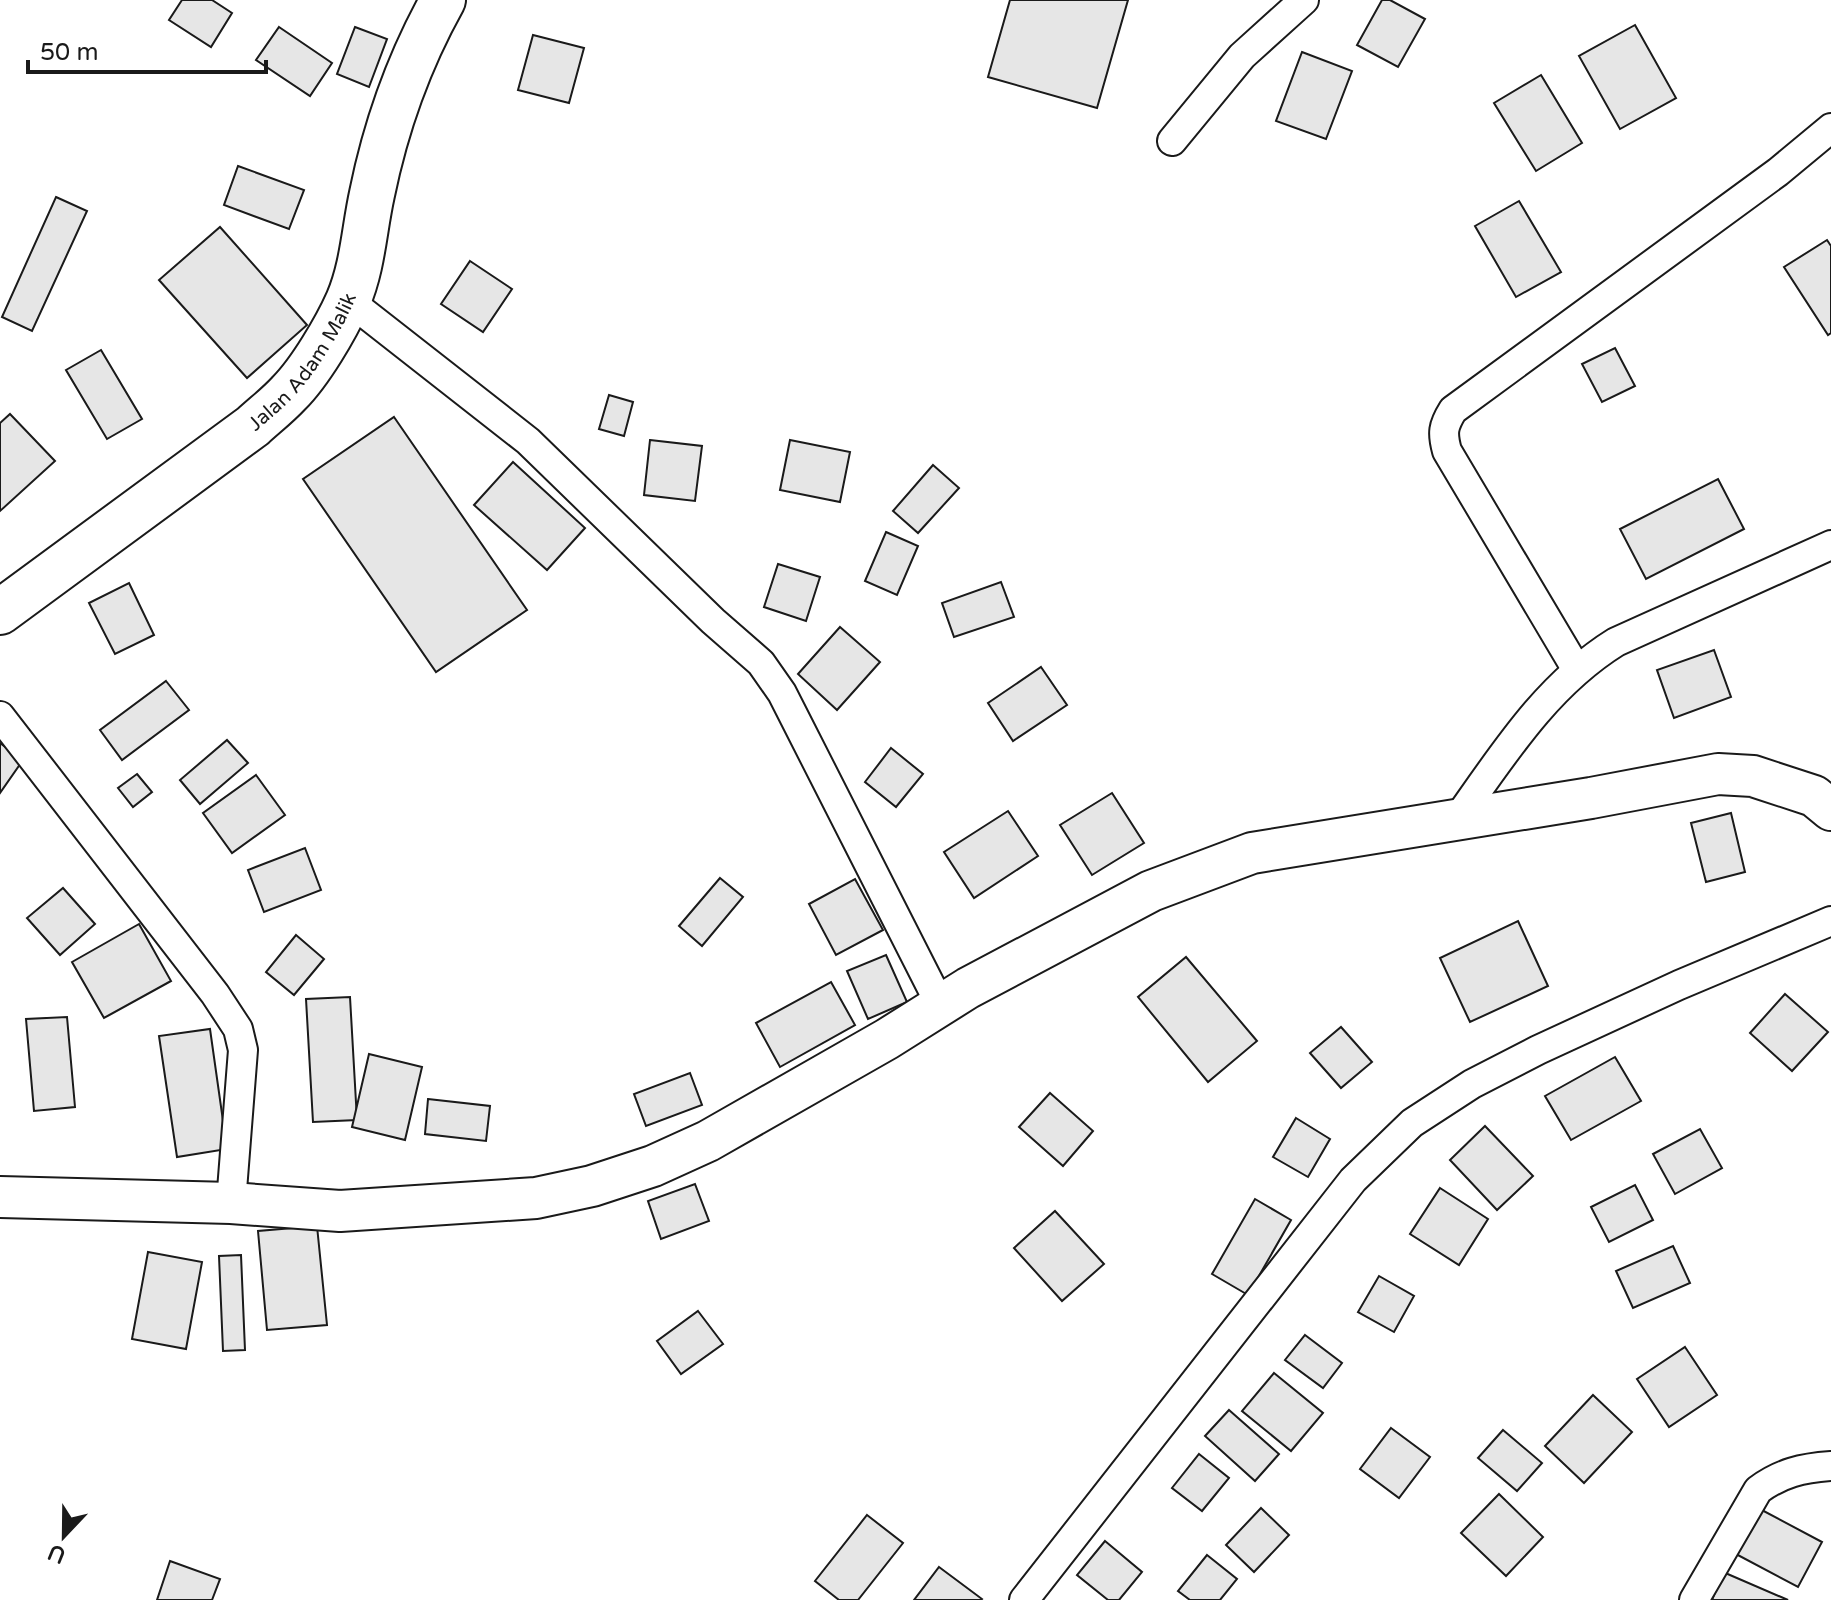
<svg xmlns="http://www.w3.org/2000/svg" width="1831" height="1600" viewBox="0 0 1831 1600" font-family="'Varela Round',sans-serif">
	<rect width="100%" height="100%" fill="#fff"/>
	<g fill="#e6e6e6" stroke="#1a1a1a" stroke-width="2">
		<polygon points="182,0 212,0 232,13 211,47 169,20"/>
		<polygon points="1010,0 1128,0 1097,108 988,77"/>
		<polygon points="1382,0 1390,0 1425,19 1398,67 1357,45"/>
		<polygon points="1635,25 1676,98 1620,129 1579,56"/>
		<polygon points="279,27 332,63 310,96 256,60"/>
		<polygon points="355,27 387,39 369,87 337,74"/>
		<polygon points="533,35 584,48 569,103 518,90"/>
		<polygon points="1302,52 1352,71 1326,139 1276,121"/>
		<polygon points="1541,75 1582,143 1536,171 1494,103"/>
		<polygon points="238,166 304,190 289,229 224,205"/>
		<polygon points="56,197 87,211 32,331 2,317"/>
		<polygon points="1519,201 1561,272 1516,297 1475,226"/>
		<polygon points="220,227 307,325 247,378 159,280"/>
		<polygon points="1827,240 1831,246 1831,333 1828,335 1784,267"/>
		<polygon points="470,261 512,289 483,332 441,304"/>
		<polygon points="1615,348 1635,386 1602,402 1582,364"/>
		<polygon points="101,350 142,419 107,439 66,370"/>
		<polygon points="609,395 633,402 624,436 599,429"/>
		<polygon points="10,414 55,461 0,511 0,423"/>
		<polygon points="394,417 527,610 436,672 303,479"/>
		<polygon points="650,440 702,446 695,501 644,495"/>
		<polygon points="790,440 850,452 840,502 780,490"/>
		<polygon points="513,462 585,528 547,570 474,505"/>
		<polygon points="933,465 959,488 918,533 893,511"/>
		<polygon points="1718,479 1744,529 1646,579 1620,529"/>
		<polygon points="886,532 918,546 897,595 865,581"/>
		<polygon points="778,564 820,577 806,621 764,607"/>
		<polygon points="1001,582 1014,617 954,637 942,603"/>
		<polygon points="129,583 154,635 115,654 89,603"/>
		<polygon points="840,627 880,662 837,710 798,674"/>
		<polygon points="1714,650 1731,697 1674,718 1657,670"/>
		<polygon points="1041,667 1067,705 1013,741 988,703"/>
		<polygon points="166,681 189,710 122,760 100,730"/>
		<polygon points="227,740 248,763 200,804 180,780"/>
		<polygon points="0,743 23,760 0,793"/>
		<polygon points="891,748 923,774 896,807 865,782"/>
		<polygon points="137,774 152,792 133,807 118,788"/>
		<polygon points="256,775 285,815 232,853 203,813"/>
		<polygon points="1112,793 1144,843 1092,875 1060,825"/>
		<polygon points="1008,811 1038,856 974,898 944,852"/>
		<polygon points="1731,813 1745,872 1706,882 1691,823"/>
		<polygon points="305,848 321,890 264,912 248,870"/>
		<polygon points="720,878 743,897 702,946 679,926"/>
		<polygon points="855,879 883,930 836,955 809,904"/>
		<polygon points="63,888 95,924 60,955 27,918"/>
		<polygon points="1518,921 1548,986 1470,1022 1440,958"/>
		<polygon points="139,924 171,981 104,1018 72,962"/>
		<polygon points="296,935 324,959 294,995 266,972"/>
		<polygon points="886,955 907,1002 868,1019 847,971"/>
		<polygon points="1186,957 1257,1041 1208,1082 1138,997"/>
		<polygon points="831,982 855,1025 780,1067 756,1023"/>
		<polygon points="1785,994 1828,1032 1792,1071 1750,1033"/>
		<polygon points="350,997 357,1120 313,1122 306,999"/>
		<polygon points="67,1017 75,1107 34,1111 26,1019"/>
		<polygon points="1341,1027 1372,1062 1341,1088 1310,1053"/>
		<polygon points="210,1029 227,1149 177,1157 159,1036"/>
		<polygon points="369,1054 422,1067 405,1140 352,1127"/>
		<polygon points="1615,1057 1641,1101 1571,1140 1545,1096"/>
		<polygon points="690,1073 702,1105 646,1126 634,1094"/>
		<polygon points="1050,1093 1093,1131 1063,1166 1019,1127"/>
		<polygon points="428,1099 490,1106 486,1141 425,1134"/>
		<polygon points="1296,1118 1330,1139 1308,1177 1273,1157"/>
		<polygon points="1485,1126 1533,1176 1497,1210 1450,1160"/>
		<polygon points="1700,1129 1722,1168 1675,1194 1653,1154"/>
		<polygon points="695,1184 709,1221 661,1239 648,1201"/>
		<polygon points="1635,1185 1653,1220 1609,1242 1591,1207"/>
		<polygon points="1440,1188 1488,1219 1459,1265 1410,1234"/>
		<polygon points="1255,1199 1291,1220 1248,1295 1212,1274"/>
		<polygon points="1055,1211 1104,1264 1062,1301 1014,1248"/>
		<polygon points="317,1226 327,1325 267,1330 258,1231"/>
		<polygon points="1673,1246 1690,1283 1633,1308 1616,1271"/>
		<polygon points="148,1252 202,1262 186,1349 132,1339"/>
		<polygon points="241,1255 245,1350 223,1351 219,1256"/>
		<polygon points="1379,1276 1414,1296 1394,1332 1358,1312"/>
		<polygon points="698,1311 723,1344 681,1374 657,1341"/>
		<polygon points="1305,1335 1342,1363 1323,1388 1285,1360"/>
		<polygon points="1685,1347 1717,1395 1669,1427 1637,1379"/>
		<polygon points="1274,1373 1323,1413 1291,1451 1242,1411"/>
		<polygon points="1593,1395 1632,1432 1584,1483 1545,1446"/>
		<polygon points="1229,1410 1279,1454 1255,1481 1205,1436"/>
		<polygon points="1391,1428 1430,1457 1399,1498 1360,1469"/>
		<polygon points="1503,1430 1542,1463 1517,1491 1478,1458"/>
		<polygon points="1199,1454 1229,1478 1202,1511 1172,1488"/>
		<polygon points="1499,1494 1543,1537 1506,1576 1461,1533"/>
		<polygon points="1261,1508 1289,1535 1254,1572 1226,1545"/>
		<polygon points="1758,1508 1822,1542 1798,1587 1734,1553"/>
		<polygon points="867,1515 903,1543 858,1600 839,1600 815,1581"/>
		<polygon points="1105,1541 1142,1572 1119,1600 1108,1600 1077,1575"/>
		<polygon points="1207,1555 1237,1579 1220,1600 1190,1600 1178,1591"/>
		<polygon points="170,1561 220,1579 212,1600 157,1600"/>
		<polygon points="939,1567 982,1599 981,1600 914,1600"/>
		<polygon points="1723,1572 1788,1600 1712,1600"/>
	</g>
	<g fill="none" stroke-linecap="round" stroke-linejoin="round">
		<defs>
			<g id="street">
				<polyline points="1172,141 1242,56 1304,0"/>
				<polyline points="348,300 528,441 713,621 761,663 782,693 941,1006"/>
				<path d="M1577,670L1447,451C1442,433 1443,426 1453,410L1778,172L1831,128"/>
				<polyline points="0,716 215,994 238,1029 243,1050 231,1203"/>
				<path d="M1458,818C1504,753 1547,685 1616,642L1831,545"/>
				<polyline points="1024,1600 1353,1180 1412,1123 1472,1084 1538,1050 1679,985 1831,921"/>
				<path d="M1694,1600L1758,1490C1781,1473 1802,1468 1831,1466"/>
			</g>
			<polyline id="secondary" points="0,1197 231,1203 340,1211 536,1198 592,1186 653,1166 708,1141 887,1039 968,988 1151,891 1252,853 1591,798 1718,774 1753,776 1814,796 1831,810"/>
			<g id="highway">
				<path id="s1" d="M0,612L253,426C265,415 278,405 289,393C310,372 336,328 348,301C363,266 364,230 372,194C386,125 409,61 443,0"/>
			</g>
		</defs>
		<use href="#street" stroke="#1a1a1a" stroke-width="32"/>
		<use href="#secondary" stroke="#1a1a1a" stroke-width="44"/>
		<use href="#highway" stroke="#1a1a1a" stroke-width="48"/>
		<use href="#street" stroke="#fff" stroke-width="28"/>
		<use href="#secondary" stroke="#fff" stroke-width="40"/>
		<use href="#highway" stroke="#fff" stroke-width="44"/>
	</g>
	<g text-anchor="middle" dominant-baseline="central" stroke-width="6" stroke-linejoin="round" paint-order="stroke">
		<g font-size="20" fill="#1a1a1a" stroke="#fff">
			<text stroke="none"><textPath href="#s1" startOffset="396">Jalan Adam Malik</textPath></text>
		</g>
	</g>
	<g transform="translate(64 1536) rotate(202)" stroke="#ffffff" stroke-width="6" paint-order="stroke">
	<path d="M0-6L14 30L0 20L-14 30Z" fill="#1a1a1a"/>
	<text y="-12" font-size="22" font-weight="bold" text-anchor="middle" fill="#1a1a1a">U</text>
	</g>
	<path d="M28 60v12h238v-12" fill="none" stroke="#1a1a1a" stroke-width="4"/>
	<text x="40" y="60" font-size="24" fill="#1a1a1a" stroke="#ffffff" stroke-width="6" paint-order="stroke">50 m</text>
</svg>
